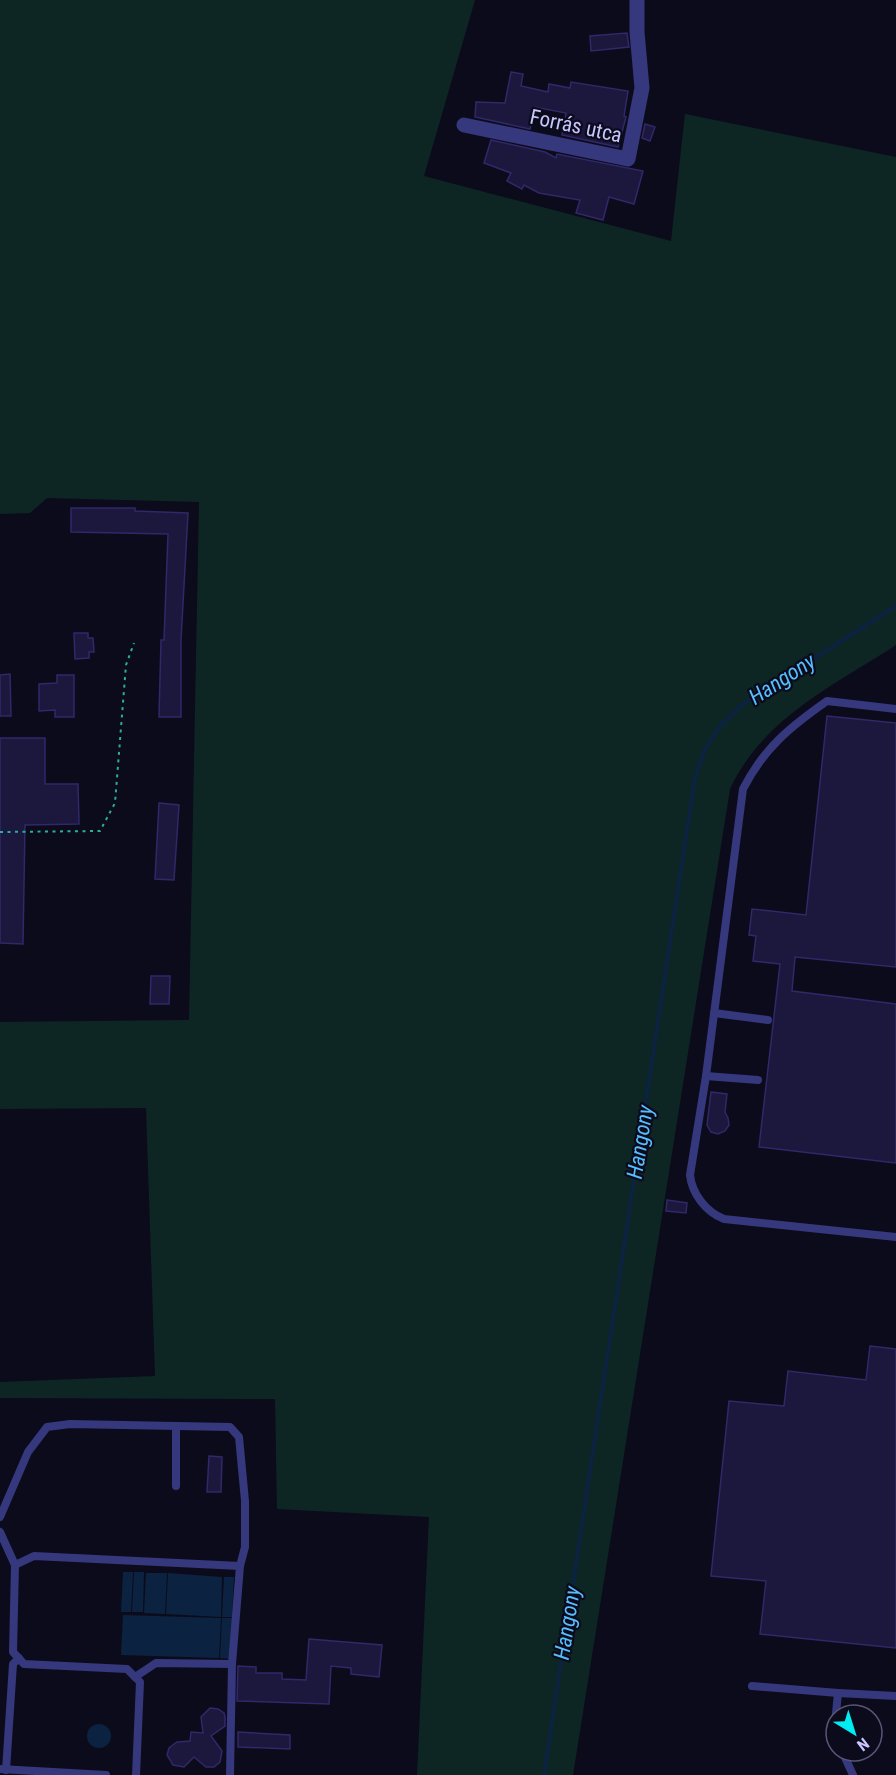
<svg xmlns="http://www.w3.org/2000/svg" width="896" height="1775" viewBox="0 0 896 1775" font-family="'Roboto Condensed',sans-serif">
	<rect width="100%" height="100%" fill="#0c0b1c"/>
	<path fill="#0e2623" d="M0,0H475L424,176L671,241L685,114L896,157V645C833,686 763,718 730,789L573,1775H417L429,1517L277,1509L275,1399L0,1398V1382L155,1376L146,1108L0,1109V1022L189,1020L199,502L47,498L30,513L0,514Z"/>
	<g fill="#0b2340">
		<polygon points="123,1572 133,1572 131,1612 121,1612"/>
		<polygon points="134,1572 144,1572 143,1612 132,1612"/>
		<polygon points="146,1573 167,1573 165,1614 144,1613"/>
		<polygon points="168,1573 222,1577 221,1617 166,1614"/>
		<polygon points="224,1577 234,1577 232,1617 222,1617"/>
		<polygon points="123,1615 221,1618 219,1658 121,1655"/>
		<polygon points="222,1618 232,1618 231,1659 220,1658"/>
		<circle cx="99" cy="1736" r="12"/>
	</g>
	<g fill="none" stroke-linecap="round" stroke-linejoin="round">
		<polyline stroke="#0b2340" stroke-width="4" points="544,1775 695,777 705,749 720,726 743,704 896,606"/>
	</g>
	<g fill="#1b173d" stroke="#302869" stroke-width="1.5">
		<polygon points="627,33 629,47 591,51 590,36"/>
		<polygon points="511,72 523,74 521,86 548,92 549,84 570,88 571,82 628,91 624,116 626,117 618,147 562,135 566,113 535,107 530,129 475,117 476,102 505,103"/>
		<polygon points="645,124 655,127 650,141 642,138"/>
		<polygon points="491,140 545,152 556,158 557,154 643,171 634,204 609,197 603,220 576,213 580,200 539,193 524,185 522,189 507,181 511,173 484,163"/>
		<polygon points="71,508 135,508 135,511 188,513 181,640 181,717 159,717 161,640 164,640 168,534 71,532"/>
		<polygon points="74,633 88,633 88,638 93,638 94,652 89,652 89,658 75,659"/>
		<polygon points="10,674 11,716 0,716 0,675"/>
		<polygon points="57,675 74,675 74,717 55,717 55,710 39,711 39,684 57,683"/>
		<polygon points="827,716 896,723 896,967 795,957 792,991 896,1004 896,1163 759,1147 780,964 753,961 756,936 749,935 752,909 806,915"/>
		<polygon points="0,738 45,738 45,784 78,784 79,824 25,825 23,944 0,943"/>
		<polygon points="159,803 179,805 174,880 155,879"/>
		<polygon points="151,976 170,976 169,1004 150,1004"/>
		<polygon points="711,1092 727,1094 725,1112 728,1118 729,1125 725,1131 718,1134 711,1132 707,1125"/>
		<polygon points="667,1200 687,1203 686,1213 666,1211"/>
		<polygon points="870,1346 896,1349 896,1648 760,1634 766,1581 711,1576 729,1401 784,1406 788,1371 866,1380"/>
		<polygon points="209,1456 222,1457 221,1492 207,1492"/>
		<polygon points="309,1639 382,1645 379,1677 351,1674 351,1668 331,1666 329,1704 237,1701 238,1666 256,1667 256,1673 282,1673 282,1679 306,1680"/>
		<polygon points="210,1708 218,1709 224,1713 225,1717 225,1726 211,1736 222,1751 220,1762 214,1767 206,1767 194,1757 184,1767 173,1765 167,1755 169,1748 177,1742 190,1741 191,1732 203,1733 201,1717"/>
		<polygon points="238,1732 290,1735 290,1749 238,1747"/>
	</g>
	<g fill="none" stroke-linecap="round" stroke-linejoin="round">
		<polyline stroke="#2bae9b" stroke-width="2" stroke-dasharray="3 4.5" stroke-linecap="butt" points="0,832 100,831 115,803 126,665 134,643"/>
		<g stroke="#35387c" stroke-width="8">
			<path d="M896,709L827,701C790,727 764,748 743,789L706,1076L690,1175C692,1194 706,1212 724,1219L896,1237"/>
			<polyline points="714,1013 768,1020"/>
			<polyline points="706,1076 758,1080"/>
			<polyline points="176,1426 176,1486"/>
			<polyline points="0,1517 28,1452 47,1427 70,1424 230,1427 239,1437 245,1501 245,1547 240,1566 232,1664 230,1775"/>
			<polyline points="0,1532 15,1565"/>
			<polyline points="135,1677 156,1663 232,1664"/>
			<polyline points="752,1686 838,1693"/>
			<polyline points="836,1738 834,1733 838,1693 896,1696"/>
			<polyline points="842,1751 853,1775"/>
			<polyline points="0,1769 106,1775"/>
			<polyline points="6,1770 13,1664 19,1658"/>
			<polyline points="136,1775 140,1682 127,1669 24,1664 13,1652 15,1565 34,1556 240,1566"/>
		</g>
		<polyline stroke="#35387c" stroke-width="15" points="464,125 628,159 642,88 637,32 637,0"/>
	</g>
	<g text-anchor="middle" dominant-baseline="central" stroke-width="4.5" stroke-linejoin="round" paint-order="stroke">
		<g font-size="21" fill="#c7c6ff" stroke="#0c0b1c">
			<text transform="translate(576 126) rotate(12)">Forrás utca</text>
		</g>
		<g font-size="22" font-style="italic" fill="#54beff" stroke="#0c0b1c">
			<text transform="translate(782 679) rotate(-33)">Hangony</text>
			<text transform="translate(640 1142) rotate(-81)">Hangony</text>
			<text transform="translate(567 1623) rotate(-81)">Hangony</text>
		</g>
	</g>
	<g transform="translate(854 1733) rotate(142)"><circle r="28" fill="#0c0b1c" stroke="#575677" stroke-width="1.5"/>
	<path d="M0-4.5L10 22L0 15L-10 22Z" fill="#00edf1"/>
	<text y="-9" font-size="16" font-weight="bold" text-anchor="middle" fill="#c7c6ff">N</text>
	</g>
</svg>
